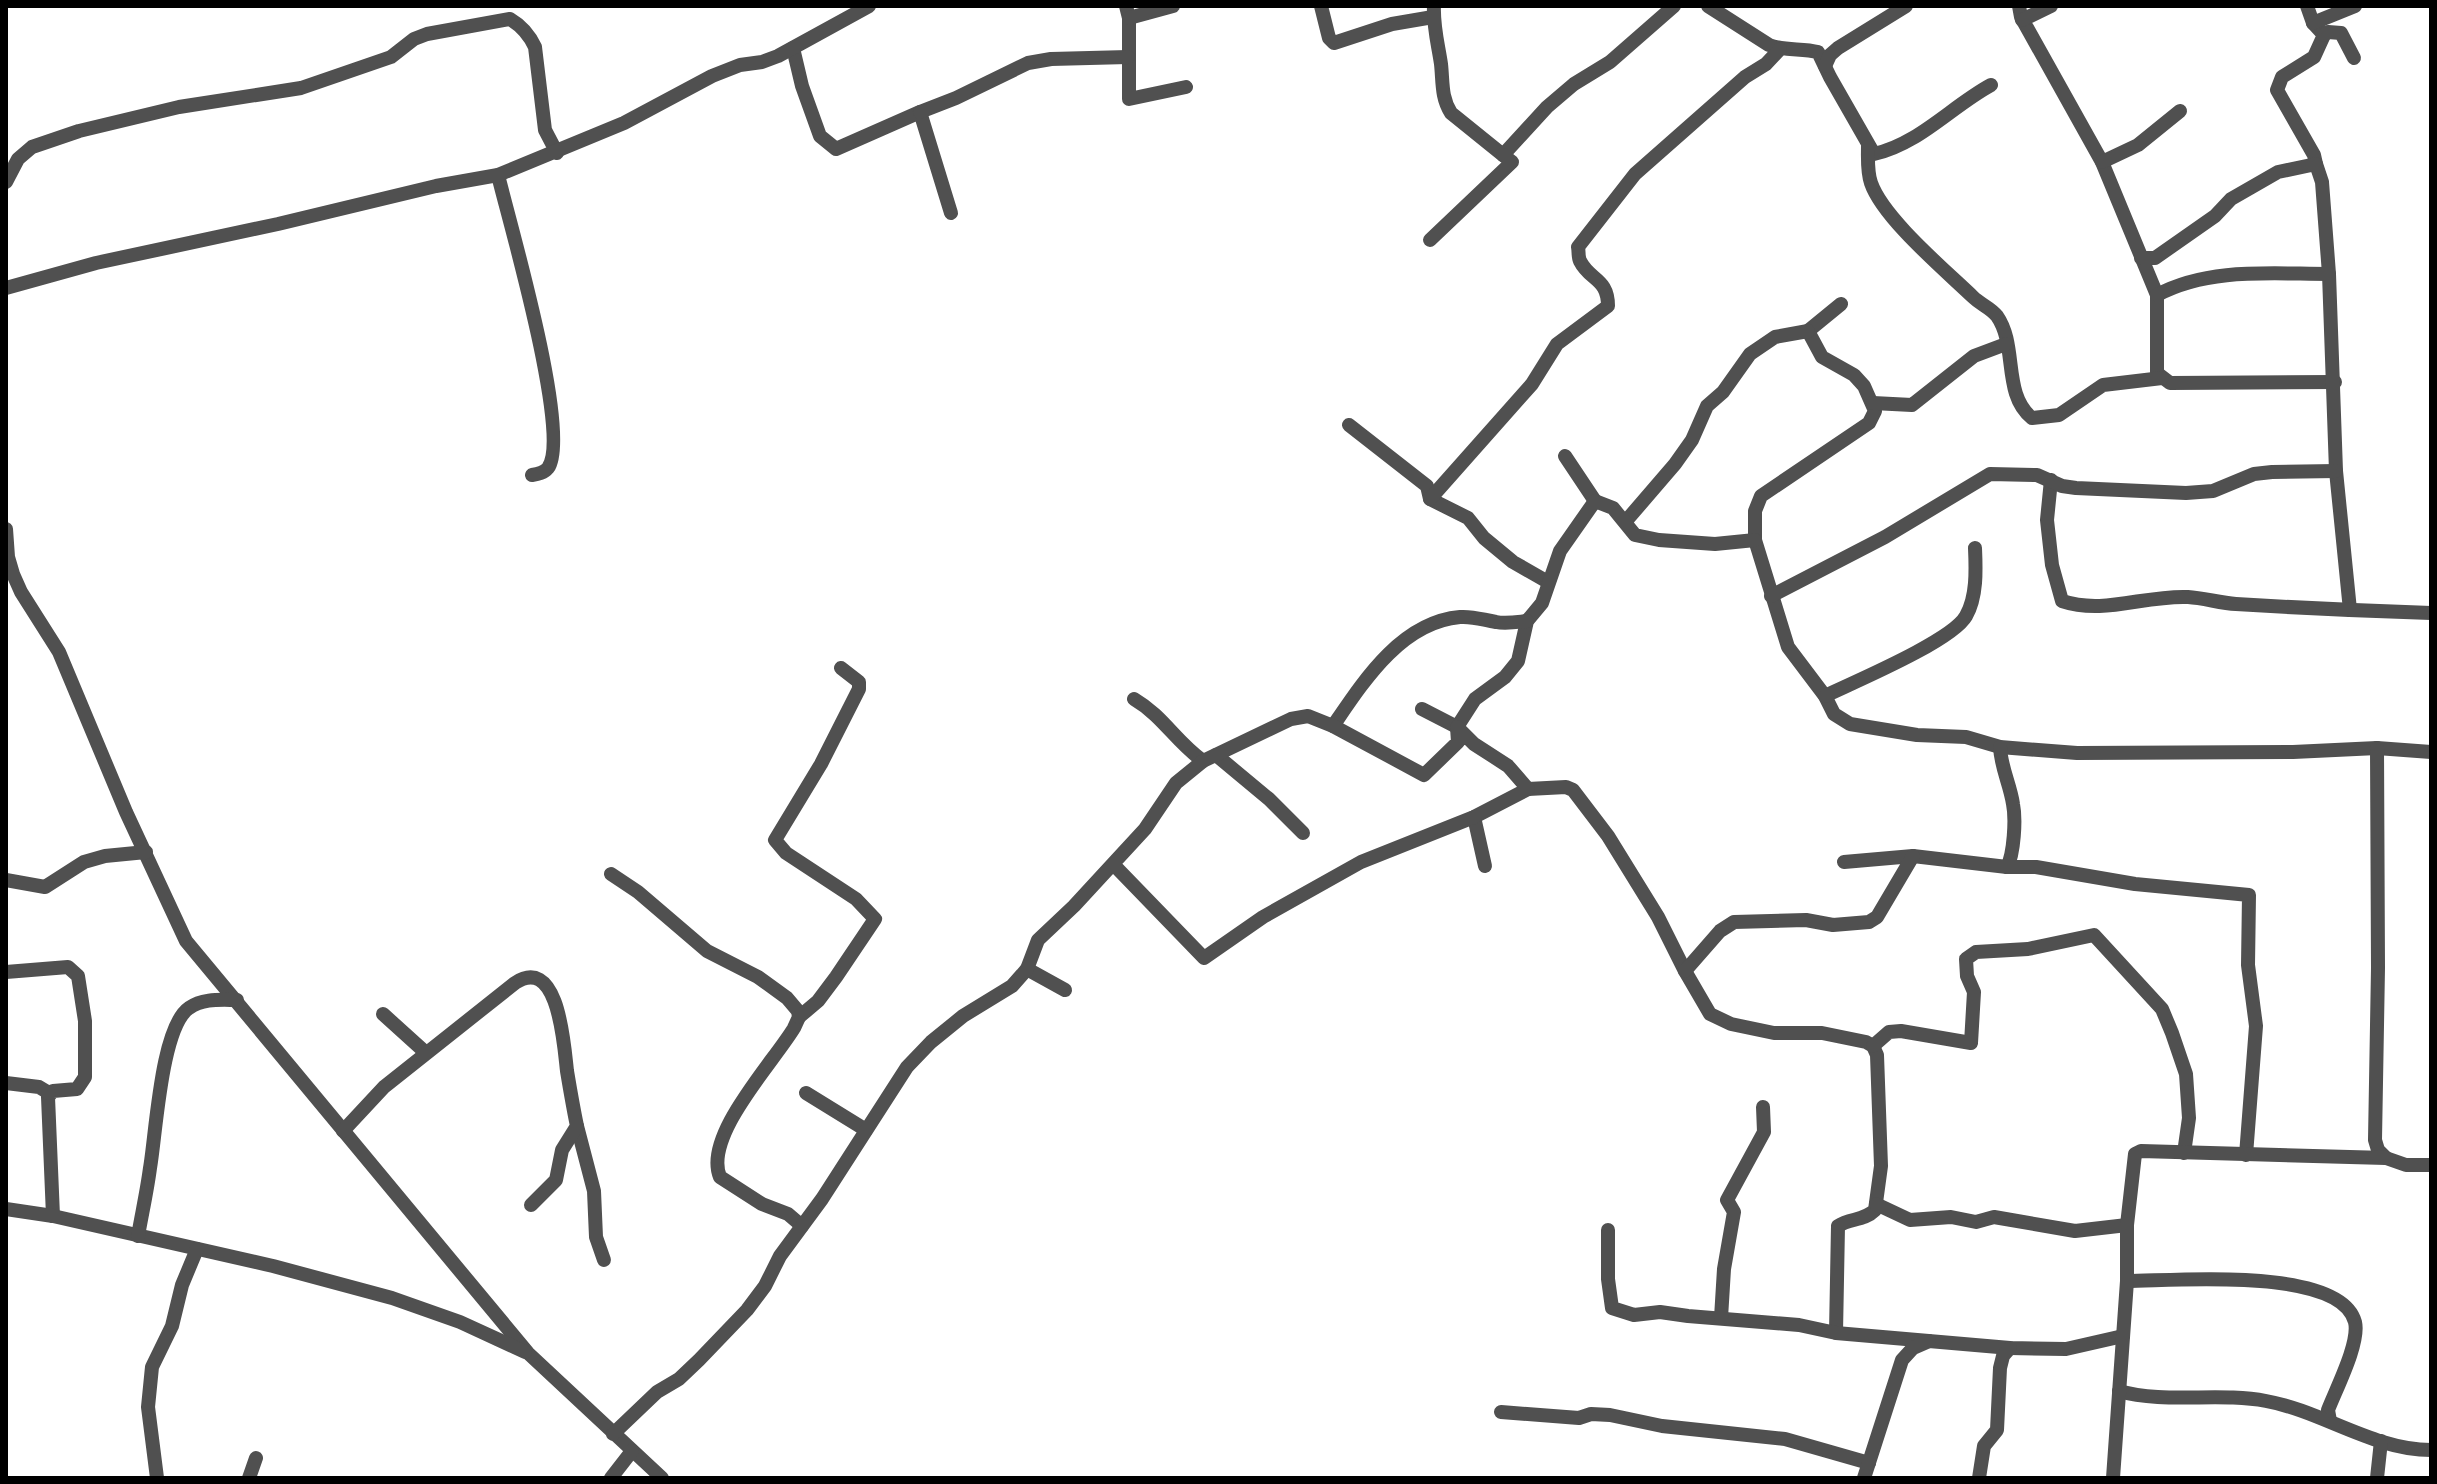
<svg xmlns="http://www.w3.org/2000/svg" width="2437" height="1484" viewBox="0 0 2437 1484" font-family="'Open Sans',sans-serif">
	<rect width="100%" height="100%" fill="#fff"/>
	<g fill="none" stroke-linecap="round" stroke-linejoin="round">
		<g stroke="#505050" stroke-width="14">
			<polyline points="1126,6 1129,18 1129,99 1186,87"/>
			<polyline points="1321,6 1329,38 1334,43 1392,24 1433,17"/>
			<path d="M1434,6C1433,26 1438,44 1441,64C1443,82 1441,97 1451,113L1503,155L1547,107L1574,84L1610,62L1674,6"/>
			<path d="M1708,6L1769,45C1785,51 1802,48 1818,52L1830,77L1874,154C1919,144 1952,106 1991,85"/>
			<polyline points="2019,6 2021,17 2102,162 2157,295 2157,373 2170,383 2335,382"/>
			<polyline points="2307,6 2313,23 2324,35 2314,57 2282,77 2277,90 2314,155 2316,164"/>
			<polyline points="1129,18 1173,6"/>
			<polyline points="2022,20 2051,6"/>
			<polyline points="2313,23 2355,6"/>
			<polyline points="2324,35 2328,32 2341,33 2354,58"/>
			<polyline points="793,48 802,86 820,136 836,149 920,112 951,213"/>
			<polyline points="1825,66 1830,55 1838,48 1906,6"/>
			<polyline points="920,112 956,98 1028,63 1051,59 1128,57"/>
			<path d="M1868,146C1868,158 1867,172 1871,183C1883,218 1945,270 1973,297C1980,304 1991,308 1997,316C2018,346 2002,394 2032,418L2059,415L2103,385L2162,378"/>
			<polyline points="2102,162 2138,145 2180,111"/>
			<path d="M498,175C509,221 572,435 548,468C544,473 538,474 532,475"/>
			<path d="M6,182L18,159L32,147L79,131L179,107L301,88L391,57L414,39L427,34L510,19C522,26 529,34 535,47L545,130L557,153"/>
			<polyline points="1430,240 1512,162 1503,155"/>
			<polyline points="2141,258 2155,258 2215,216 2231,199 2278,172 2316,164 2322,182 2329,274 2336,471 2350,610"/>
			<polyline points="6,288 96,263 278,224 436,186 498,175 624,123 712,76 740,65 762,62 778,56 869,6"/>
			<path d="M2157,295C2209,267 2272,274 2329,274"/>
			<polyline points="1841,304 1808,331 1822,357 1854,375 1864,386 1875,411 1869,423 1761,496 1755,511 1755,540 1788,647 1825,696 1834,714 1850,724 1917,735 1966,737 2000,747 2077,753 2293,752 2377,748 2431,752"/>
			<polyline points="1873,403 1912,405 1974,356 2006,344"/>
			<polyline points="1349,425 1427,486 1430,499 1468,518 1484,538 1513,562 1548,582"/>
			<polyline points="1565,456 1595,501"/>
			<path d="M2051,480L2047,520L2052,565L2062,601C2104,615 2144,595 2188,597C2204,598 2220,603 2236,604C2301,608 2366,611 2431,613"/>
			<path d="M1430,499L1532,384L1557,344L1608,306C1608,278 1590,281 1580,261C1578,257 1579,252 1578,247L1635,174L1745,77L1766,64L1780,49"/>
			<polyline points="1626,521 1675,464 1692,440 1707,406 1723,392 1750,354 1775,337 1808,331"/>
			<polyline points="6,529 8,557 13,574 21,592 59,652 126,812 186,941 528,1353 662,1478"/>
			<polyline points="1771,596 1885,537 1990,474 2037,475 2062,486 2076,488 2186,493 2213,491 2254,474 2272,472 2336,471"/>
			<path d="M1825,696C1854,682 1952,641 1966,616C1977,597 1976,570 1975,548"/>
			<path d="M1134,699C1163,716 1176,742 1203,761"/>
			<polyline points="1422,709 1457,727 1475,699 1505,677 1518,661 1527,621 1542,603 1560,551 1595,501 1613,508 1635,535 1659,540 1715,544 1755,540"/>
			<path d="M1333,726C1363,682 1401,622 1460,617C1474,616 1483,620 1496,622C1506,624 1517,622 1527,621"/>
			<path d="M2000,747C2001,768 2010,784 2013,804C2016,819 2014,854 2007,867"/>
			<polyline points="2377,748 2378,968 2375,1140 2378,1150 2386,1158"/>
			<polyline points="1216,755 1269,799 1303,833"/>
			<path d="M1528,789L1566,787L1573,790L1608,836L1658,917L1685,971L1710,1014L1731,1024L1774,1033H1822L1866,1042L1873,1046L1877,1055L1881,1166L1875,1210C1864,1221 1850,1218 1838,1226L1836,1333"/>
			<polyline points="1474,817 1485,866"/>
			<polyline points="1844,862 1913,856 2007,867 2036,867 2135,884 2249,895 2248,965 2256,1026 2246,1155"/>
			<path d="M611,874L638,892L707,951L758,977L787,998L798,1011L799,1017L794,1028C773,1063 703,1136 720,1177L762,1204L788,1214L802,1226"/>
			<polyline points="6,880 45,887 84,862 105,856 146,852"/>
			<polyline points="1027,969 1065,990"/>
			<polyline points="1685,971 1720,931 1734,922 1806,920 1833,925 1869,922 1877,917 1913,856"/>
			<polyline points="6,972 68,967 78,976 85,1021 85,1077 77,1089 53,1091 48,1097 53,1216"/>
			<polyline points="383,1014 425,1052"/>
			<polyline points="799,1017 818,1001 836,977 875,919 856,899 786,853 775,840 821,764 859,689 859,682 841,668"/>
			<polyline points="1873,1046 1889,1032 1901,1031 1971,1043 1974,992 1967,976 1966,959 1976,952 2028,949 2094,935 2162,1009 2172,1033 2186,1074 2189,1118 2184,1153"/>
			<polyline points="6,1083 39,1087 49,1093"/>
			<polyline points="806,1093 866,1130"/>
			<polyline points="577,1126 594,1191 596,1237 604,1260"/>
			<path d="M343,1131L384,1087L515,983C559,954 564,1046 567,1071C570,1089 573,1107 577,1126L562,1150L556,1180L531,1205"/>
			<polyline points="1876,1204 1910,1220 1951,1217 1976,1222 1994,1217 2075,1231 2127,1225"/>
			<polyline points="6,1209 53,1216 273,1266 392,1298 460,1322 525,1352"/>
			<polyline points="1608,1230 1608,1279 1612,1308 1634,1315 1660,1312 1688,1316 1799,1325 1836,1333 2010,1348 2066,1349 2123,1336"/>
			<path d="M138,1236C142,1213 147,1191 150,1168C156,1134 161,1027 189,1008C203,998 221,1000 237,1000"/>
			<path d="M2127,1281C2175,1281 2340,1266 2355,1322C2360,1343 2336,1389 2328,1410L2330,1421"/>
			<polyline points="1721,1318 1724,1269 1734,1212 1727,1200 1764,1132 1763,1107"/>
			<path d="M2119,1391C2164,1404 2220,1392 2266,1401C2322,1411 2373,1450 2431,1450"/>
			<polyline points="1501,1412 1579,1418 1591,1414 1610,1415 1662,1426 1785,1439 1869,1463"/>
			<polyline points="613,1434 657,1392 679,1379 699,1360 747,1310 765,1286 780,1256 822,1199 907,1067 931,1042 963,1016 1012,986 1027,969 1038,940 1074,906 1145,829 1176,783 1203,761 1291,719 1308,716 1333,726 1424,775 1458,742 1457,727 1474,744 1508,766 1528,789 1474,817 1361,862 1263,917 1204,958 1113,864"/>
			<polyline points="157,1478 148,1407 152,1367 172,1326 182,1285 197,1249"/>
			<polyline points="249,1478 256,1458"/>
			<polyline points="611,1478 632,1451"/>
			<polyline points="1864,1478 1902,1360 1913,1348 1929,1341"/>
			<polyline points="1979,1478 1984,1446 1997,1430 2000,1368 2003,1356 2010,1348"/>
			<polyline points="2113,1478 2127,1281 2127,1225 2135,1154 2141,1151 2386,1158 2406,1165 2431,1165"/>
			<polyline points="2377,1478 2381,1441"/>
		</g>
	</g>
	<rect width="2437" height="1484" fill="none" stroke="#000000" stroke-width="16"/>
</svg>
